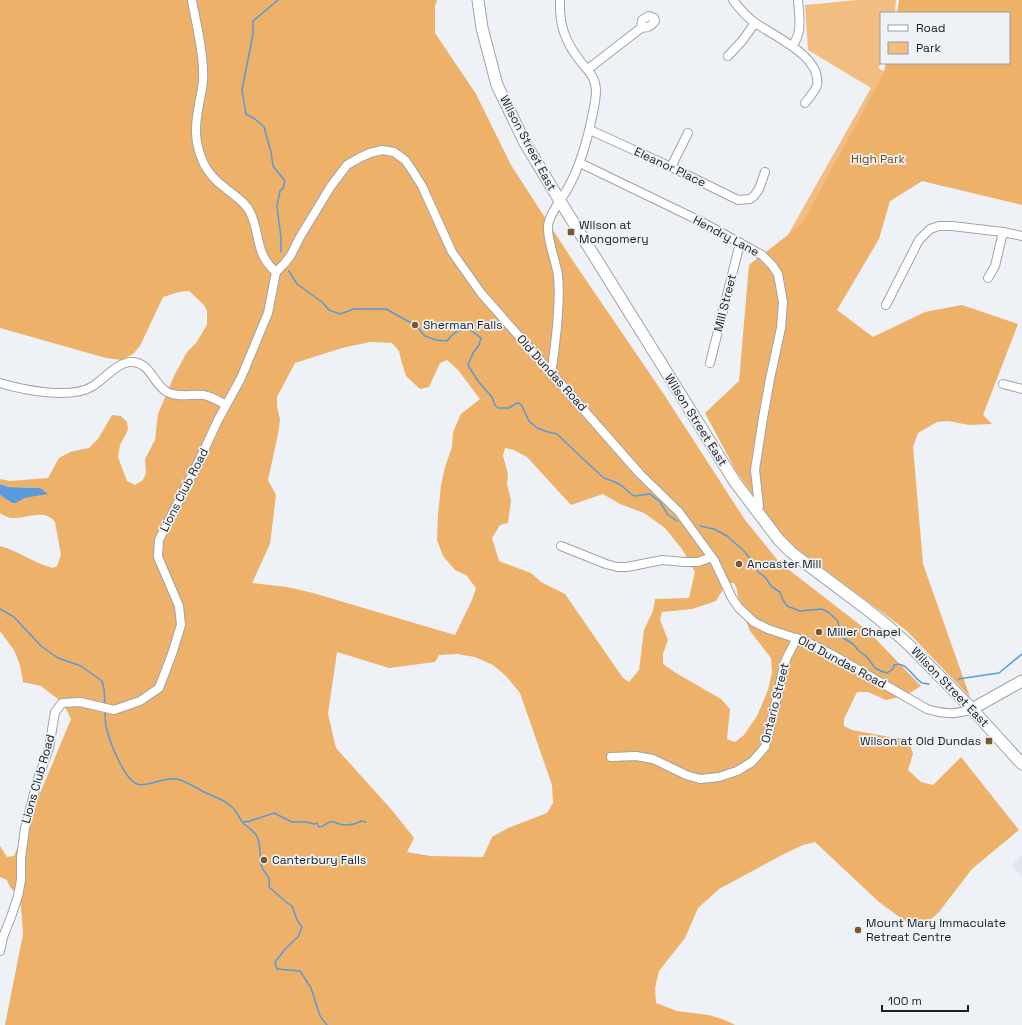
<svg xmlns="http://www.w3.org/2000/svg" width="1022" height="1025" viewBox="0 0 1022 1025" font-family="'Space Grotesk',sans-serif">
	<rect width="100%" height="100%" fill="#eef2f6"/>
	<polygon fill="#dde6ef" points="1022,855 1022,877 1012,865"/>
	<polygon fill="#f2bd80" points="858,0 896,0 895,13 881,13 881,63 878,68 910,86 922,181 890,201 775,261 789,233 871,88 808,50 805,5"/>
	<g fill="#edb169" fill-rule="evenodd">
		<path d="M0,0H437L435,6V33L476,94L511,165L573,261L663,393L745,520L780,563L868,631L921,686L905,696L886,700L868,692H857L844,719V726L852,730L895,738H901L909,742L913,754L908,770L921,782L933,785L961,757L1019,830L972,869L939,912L928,922L918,926L909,924L879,902L815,842L803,845L784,854L719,889L698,908L685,938L659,971L655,988L656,1003L677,1011L709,1015L725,1020L735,1025H5L23,934L21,907L17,894L10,887L7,880L0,877V846L7,857L14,856L71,719L63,703L41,686L23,682L20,665L14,650L0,631V546C19,551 35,564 53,568L57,566L61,555L55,522C44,508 27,519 12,518C8,518 3,515 0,513V495L12,503H16L25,498L47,494L40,488L8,487L1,484L0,486V479L10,481L48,478L59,458L70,452L89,448L98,439L112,415L121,416L127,422L128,430L120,445L118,457L127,481L135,485L143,480L146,473L145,459L155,440L158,414L174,376L187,352L196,343L207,325V310L203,304L189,291L179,292L163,297L140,346L133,354L121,360L106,358L0,328ZM370,342L392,343L399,351L401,360L406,376L420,389L429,387L440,363L447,360L458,370L480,399L461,414L453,432L452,447L445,467L441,485L438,515L437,540L443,556L455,570L466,575L476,588L472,600L455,635L313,593L287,587L252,583L270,544L276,495L268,480L278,434L280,420L277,406V397L295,363L342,348ZM505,448L514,450L527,457L571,505L603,494L620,504L644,513L665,528L682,549L695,572L689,598L655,599L653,611L644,630L639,670L629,682L623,678L565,594L541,582L531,573L499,561L492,538L500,525L508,523L511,500L507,484L508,474L503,456ZM734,583L737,589L738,600L750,631L771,658L772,672L768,690L757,716L744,735L735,742L727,739L730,709L721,699L676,673L663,664V654L668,640L660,620L662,612L692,609L716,601L726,584ZM337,652L389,668L435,662L439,655L457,654L475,657L493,665L505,675L520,693L552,785L553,803L547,813L508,828L492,837L483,857L430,856L407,852L414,838L391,809L336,748L328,714Z"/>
		<polygon points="899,0 1022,0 1022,205 922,181 890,201 879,239 837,310 873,337 925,312 962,305 1018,324 983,415 992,424 969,425 948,421 937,422 918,433 913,447 923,564 970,697 907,631 783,538 736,471 705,413 739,381 749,265 802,224 883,75 886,63 1009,63 1009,13 897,13"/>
	</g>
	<polygon fill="#5b9ad8" points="1,484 8,487 40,488 48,494 25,498 16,503 12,503 0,495 0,486"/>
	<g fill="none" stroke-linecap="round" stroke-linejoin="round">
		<g stroke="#5b9ad8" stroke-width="1.5">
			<polyline points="278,0 253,21 253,34 242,90 246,114 255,119 264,127 271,152 273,166 285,181 283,188 280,191 277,206 281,238 281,252"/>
			<path d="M289,271L297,284L322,302L329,310L340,314L354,309H386L415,325L425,336L436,340L447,341C452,334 461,326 470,330C474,332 478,336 481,338L479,345L473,353L468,365L478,381L492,397L495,405L498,408H509L517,403H519L522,406L529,421L537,428L548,432L557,434L580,456L604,478L615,482L622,486L630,493L634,496L650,494L660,502L668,515L677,521"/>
			<path d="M700,526L714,529L727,536L744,551L755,565L758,572L765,577L772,587L780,592L783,600L787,606L800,611L822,609L828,612L838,621L839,628V635L853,644L859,651L867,657L875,668L881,671L887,673L893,669L894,665C906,660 913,678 922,683C923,683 928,684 929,684"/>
			<polyline points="0,609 14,617 41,646 58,658 81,666 102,681 104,689 105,705"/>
			<polyline points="958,679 999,673 1022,654"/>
			<path d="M105,711C105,716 105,721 106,726C109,740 123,778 137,784C145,788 164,777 176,779C187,781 196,788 206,793C215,797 226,800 233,808C237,812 239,818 243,823C247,827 253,830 256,835C262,844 259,855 261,865C263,871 266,873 269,878C270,881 269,884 269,887L286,902L292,906L297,920L302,927L298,937L286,948L275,962L277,969L300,971L311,988L320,1016L327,1025"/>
			<path d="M243,822L250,821L274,813L292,822H306L314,824L317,823L319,827C324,827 326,823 330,822C334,821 336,823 339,824C347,826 354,825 361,821L366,822"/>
		</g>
		<defs>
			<g id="minor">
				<path d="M192,0C196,24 203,48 203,72C204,81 202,90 200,99C195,124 193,141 204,164C209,174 216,181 224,187C233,195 245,201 250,212C261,234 254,253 276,272"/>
				<path d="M733,0C739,8 746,16 754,22C773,36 822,56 817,85C816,90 809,98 805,103"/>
				<path d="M792,46C803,33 799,16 798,0"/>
				<polyline points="728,56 742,41 755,23"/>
				<path d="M588,69L641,28C647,28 652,26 655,21L654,18L649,16L642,20L641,28"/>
				<polyline points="590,130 671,167 738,200 750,199 754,196 759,189 765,172"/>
				<polyline points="580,163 700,221 740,243 762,255 772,265 778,274 783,302 781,328 770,379 763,418 755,470 759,506 756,511"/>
				<polyline points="671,167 688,133"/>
				<path d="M276,272L285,263L291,255L300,237L331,186L347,165L359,158L370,153L382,150L394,152L405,160L412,170L422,186L452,252L481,293L640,474L679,512L714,560L732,598L739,608L754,622L768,629L807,642L831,654L927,709C944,714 956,715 972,709"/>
				<polyline points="988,278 995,266 1003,232"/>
				<polyline points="886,305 919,240 930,229 939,226 952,226 1003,232 1022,236"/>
				<polyline points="710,363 740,243"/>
				<path d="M551,373C554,358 555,343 557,327C558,311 560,293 558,276C556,260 547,241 548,226C549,214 562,199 568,188C580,166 587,142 592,117C594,108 596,99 596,90C595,76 589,72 581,62C565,42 559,25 560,0"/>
				<path d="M0,383C24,390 71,400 93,386C104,379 118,362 131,362C151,362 152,383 167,392C178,398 192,394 203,395C211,396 219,401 226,405"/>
				<polyline points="1003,384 1022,389"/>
				<polyline points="561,546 606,564 617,567 627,567 662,560 684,562 698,562 712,557"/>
				<polyline points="611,757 636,756 653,759 686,775 700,779 719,777 737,771 752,762 765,747 774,711 784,665 787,657 797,638"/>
				<polyline points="0,951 3,937 11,917 18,896 21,880 21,858 25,828 38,779 49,748 55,712 62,703 80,702 114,710 140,701 159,688 172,654 181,625 179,606 158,557 159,540 199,461 218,420 241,378 268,313 276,272"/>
			</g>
			<g id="major">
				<polyline points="478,0 482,28 497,85 525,143 560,201 735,482 779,540 791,552 804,562 864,607 889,627 910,646 972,709 1022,764"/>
				<polyline points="972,709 1022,681"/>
			</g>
		</defs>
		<use href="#minor" stroke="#a0a4a7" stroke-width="10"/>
		<use href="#major" stroke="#a0a4a7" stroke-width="13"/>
		<use href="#minor" stroke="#fff" stroke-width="8"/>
		<use href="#major" stroke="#fff" stroke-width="11"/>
	</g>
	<g fill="#79572f" stroke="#eef2f6" stroke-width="1.5">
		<rect x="567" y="228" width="8" height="8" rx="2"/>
		<circle cx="415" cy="325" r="4"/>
		<circle cx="739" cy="564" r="4"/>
		<circle cx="819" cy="632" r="4"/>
		<rect x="985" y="737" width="8" height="8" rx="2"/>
		<circle cx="264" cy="860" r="4"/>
		<circle cx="858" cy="930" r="4"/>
	</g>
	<g text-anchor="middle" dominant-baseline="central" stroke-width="3.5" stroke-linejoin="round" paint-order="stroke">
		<g font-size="12" fill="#1c1d1f" stroke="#eef2f6">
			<text transform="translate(528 143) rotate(62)">Wilson Street East</text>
			<text transform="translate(670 167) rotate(25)">Eleanor Place</text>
			<text transform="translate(726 236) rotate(28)">Hendry Lane</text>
			<text transform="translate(725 303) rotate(-76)">Mill Street</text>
			<text transform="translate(552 373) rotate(48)">Old Dundas Road</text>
			<text transform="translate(696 420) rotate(58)">Wilson Street East</text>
			<text transform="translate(184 490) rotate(-63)">Lions Club Road</text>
			<text transform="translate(842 662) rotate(28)">Old Dundas Road</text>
			<text transform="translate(950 687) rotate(46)">Wilson Street East</text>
			<text transform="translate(775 703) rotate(-76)">Ontario Street</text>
			<text transform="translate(38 779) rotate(-74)">Lions Club Road</text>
		</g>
		<g font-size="12" fill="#744c16" stroke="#eef2f6">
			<text x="878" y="159">High Park</text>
		</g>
		<g font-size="12" fill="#1c1d1f" stroke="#eef2f6" text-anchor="start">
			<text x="579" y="225">Wilson at<tspan x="579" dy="14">Mongomery</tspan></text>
			<text x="423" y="325">Sherman Falls</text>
			<text x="747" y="564">Ancaster Mill</text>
			<text x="827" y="632">Miller Chapel</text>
			<text x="981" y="741" text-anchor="end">Wilson at Old Dundas</text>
			<text x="272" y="860">Canterbury Falls</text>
			<text x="866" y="923">Mount Mary Immaculate<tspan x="866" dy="14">Retreat Centre</tspan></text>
		</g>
	</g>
	<rect x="880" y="12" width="130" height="52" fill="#eef2f6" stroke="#9a9da0"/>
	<rect x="888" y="25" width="20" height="6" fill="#ffffff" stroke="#9a9da0"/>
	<text x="916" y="32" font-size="12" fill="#1c1d1f">Road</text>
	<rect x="888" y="42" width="20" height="12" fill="#f2bd80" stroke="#9a9da0"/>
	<text x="916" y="52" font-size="12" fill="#1c1d1f">Park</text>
	<path d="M882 1005v6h86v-6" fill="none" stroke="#1c1d1f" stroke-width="2"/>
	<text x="888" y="1005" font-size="12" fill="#1c1d1f" stroke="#eef2f6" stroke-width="3" paint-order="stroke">100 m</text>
</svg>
